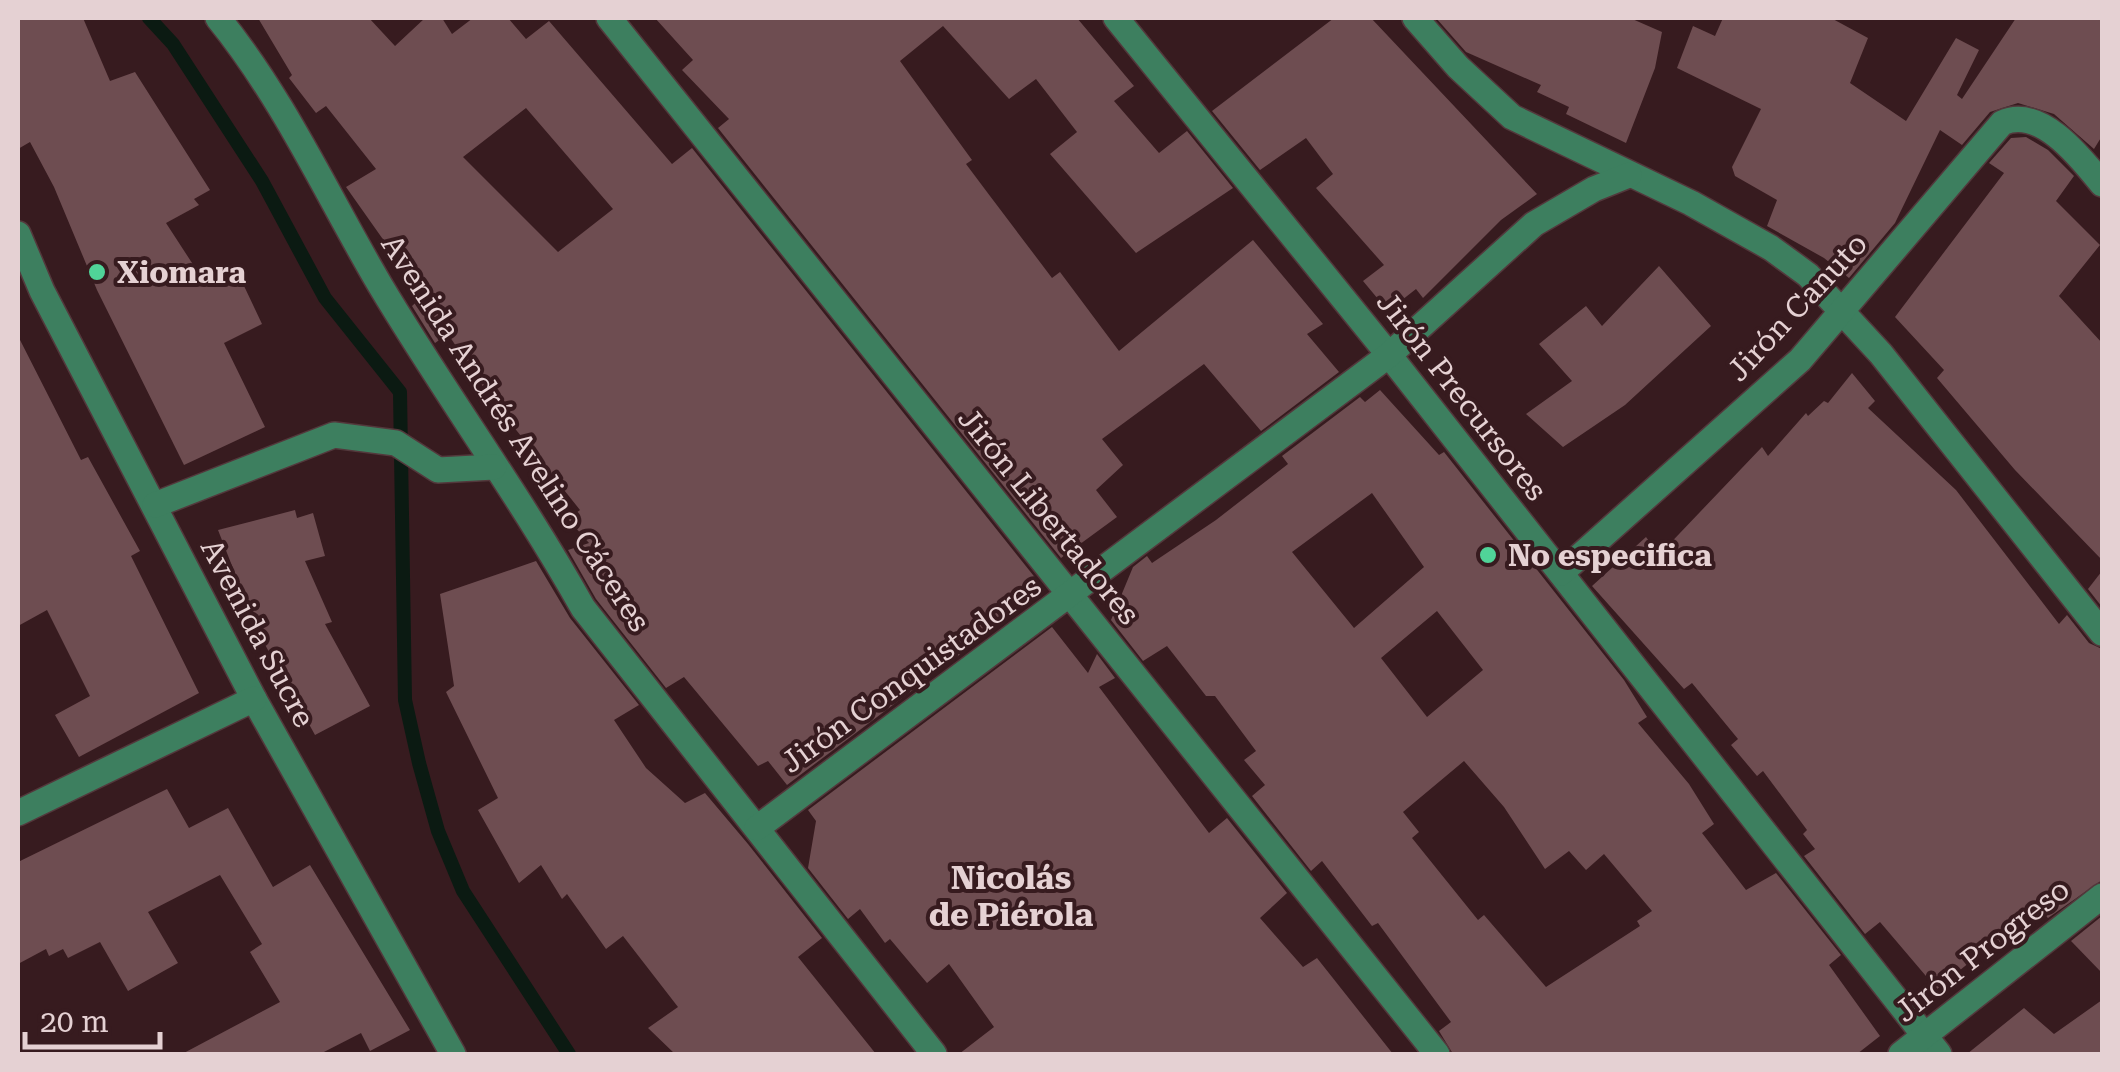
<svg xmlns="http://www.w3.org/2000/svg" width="2120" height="1072" viewBox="0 0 2120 1072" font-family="'Roboto Serif',serif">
	<rect width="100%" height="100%" fill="#371b1f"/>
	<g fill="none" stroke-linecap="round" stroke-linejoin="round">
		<polyline stroke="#0b1a12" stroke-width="14" points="149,18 173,44 262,181 325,298 400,392 405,700 419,763 438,831 463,891 569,1054"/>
	</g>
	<g fill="#6e4d51" fill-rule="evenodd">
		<polygon points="18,18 83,18 110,81 135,72 210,190 194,199 199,205 166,223 207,286 236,269 262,324 224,343 265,427 184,465 97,290 54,187 30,142 18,149"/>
		<path d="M258,18H369L395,46L425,18H442L452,34L473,18H508L526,39L549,21L672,164L692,148L1045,590L787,785L768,761L758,766L684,677L666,688L596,599L568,550L589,543L568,519L580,510L489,396L448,334L435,343L412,306L423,296L346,187L376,169L326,106L316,113L289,78L292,75ZM526,108L613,209L558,252L463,157Z"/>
		<polygon points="655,18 1077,18 1134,86 1114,101 1159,153 1187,131 1233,188 1136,253 1050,154 1077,132 1036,79 1009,99 943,26 900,61 972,160 966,164 990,196 1052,278 1060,272 1119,351 1253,240 1323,324 1307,334 1339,372 1261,431 1204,364 1102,439 1123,465 1096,490 1117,517 1061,558 718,128 729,119 682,70 693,60"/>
		<polygon points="1334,18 1371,18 1537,194 1501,220 1423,298 1416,289 1388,311 1363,281 1384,265 1316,188 1333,174 1306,138 1260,170 1212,111"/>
		<polygon points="1436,18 1630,18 1662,32 1655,68 1626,143 1566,114 1569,107 1537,92 1541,85 1466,52"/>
		<polygon points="1723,18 1831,18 1868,38 1850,83 1906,121 1956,38 1979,50 1957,95 1962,99 2016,18 2102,18 2102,136 2094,149 2054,114 2018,103 1990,112 1962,145 1940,130 1895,223 1849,278 1824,258 1767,226 1777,200 1735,176 1732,167 1761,109 1677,68 1693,26 1715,36"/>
		<polygon points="2026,137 2048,150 2074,176 2056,201 2100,245 2059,296 2102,343 2102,560 2015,470 1937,378 1944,370 1895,317 2004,173 1989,163 2011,138"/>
		<polygon points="1659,266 1711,326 1625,405 1563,447 1526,414 1572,381 1539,344 1586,306 1602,326"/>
		<polygon points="18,336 81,460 88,457 140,551 131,556 199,693 79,757 55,715 90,696 47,610 18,626"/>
		<polygon points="1852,373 1875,401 1868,408 1956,490 2059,624 2067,615 2089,643 2102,649 2102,880 2048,918 2045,915 2003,948 1998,939 1937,989 1880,922 1865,934 1804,856 1815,849 1803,834 1807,830 1763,771 1757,776 1731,745 1738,739 1692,683 1684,689 1592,586 1646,537 1659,555 1762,447 1768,456 1806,413 1808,416 1824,401 1828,403"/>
		<path d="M1380,390L1439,455L1444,452L1624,680L1647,717L1638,723L1689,784L1714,824L1702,833L1746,890L1776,873L1841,955L1829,965L1880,1036L1857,1054H1453L1439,1031L1451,1022L1378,923L1372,926L1322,861L1311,871L1252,796L1265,785L1244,760L1256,751L1215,696H1206L1167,646L1143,661L1111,620L1133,567L1147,556L1152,563L1216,520L1288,464L1282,456L1360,397L1365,402ZM1372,493L1424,567L1354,628L1292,552ZM1437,611L1483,670L1427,717L1381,658ZM1464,761L1504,807L1545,869L1569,851L1586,870L1604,854L1652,911L1637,921L1640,926L1546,987L1484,915L1478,920L1412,838L1419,832L1403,812Z"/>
		<polygon points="295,510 297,518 313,513 325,556 305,561 332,622 325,624 370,706 315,735 258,632 218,530"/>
		<polygon points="536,561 570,618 639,705 614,720 646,768 685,803 705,793 748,844 822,938 798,957 876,1054 675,1054 648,1028 678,1007 623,936 606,949 567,894 562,899 541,865 519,883 478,810 498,798 446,692 454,686 440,594"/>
		<polygon points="2102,571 2102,607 2088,589"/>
		<polygon points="1052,627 1088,673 1097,654 1115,678 1099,687 1209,833 1227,818 1287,893 1260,918 1303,967 1317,958 1393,1054 959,1054 994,1027 949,964 927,983 890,939 885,943 860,909 848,919 808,868 816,821 808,810"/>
		<polygon points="167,789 189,828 228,808 273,887 310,865 410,1030 370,1051 361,1033 320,1054 182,1054 280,1002 250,952 262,944 220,875 148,912 178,963 128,991 100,942 68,958 63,949 49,956 46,949 18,964 18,862"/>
		<polygon points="2102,916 2102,973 2071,941"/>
		<polygon points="2102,1000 2102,1054 1967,1054 2024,1008 2054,1034"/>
	</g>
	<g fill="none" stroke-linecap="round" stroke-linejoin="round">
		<defs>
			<g id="minor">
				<path d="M218,18C284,99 327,195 380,285C445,394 521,497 583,608L934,1054"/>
				<polyline points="609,18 1437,1054"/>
				<polyline points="1116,18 1389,355 1939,1054"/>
				<polyline points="1415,18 1458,67 1512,117 1691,203 1771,248 1808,275 1881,354 2102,633"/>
				<polyline points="18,234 42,291 254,699 453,1054"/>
				<polyline points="155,505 334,435 396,443 438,470 494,467"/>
				<path d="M1561,573L1800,360L2002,123C2040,105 2081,158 2102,184"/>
				<polyline points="18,813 254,699"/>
				<polyline points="757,828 1389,355 1534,224 1594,189 1629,175"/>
				<polyline points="1901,1054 2102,896"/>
			</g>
		</defs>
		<use href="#minor" stroke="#53383c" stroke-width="28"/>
		<use href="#minor" stroke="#3d7f5f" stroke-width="25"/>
	</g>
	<g fill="#50d398" stroke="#371b1f" stroke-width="4">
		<circle cx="97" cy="272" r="10"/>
		<circle cx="1488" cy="555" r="10"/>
	</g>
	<g text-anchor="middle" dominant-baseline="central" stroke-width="8" stroke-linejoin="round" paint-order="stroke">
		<g font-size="30" font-weight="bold" fill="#e5d1d3" stroke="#371b1f" text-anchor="start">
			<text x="117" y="272">Xiomara</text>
			<text x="1508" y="555">No especifica</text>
		</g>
		<g font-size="30" fill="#e5d1d3" stroke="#371b1f">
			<text transform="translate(1797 307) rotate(-47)">Jirón Canuto</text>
			<text transform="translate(1462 396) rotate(52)">Jirón Precursores</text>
			<text transform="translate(516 433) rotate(57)">Avenida Andrés Avelino Cáceres</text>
			<text transform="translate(1049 516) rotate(51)">Jirón Libertadores</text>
			<text transform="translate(258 633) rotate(62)">Avenida Sucre</text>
			<text transform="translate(911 674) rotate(-36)">Jirón Conquistadores</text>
			<text transform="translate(1982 950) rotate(-38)">Jirón Progreso</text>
		</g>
		<g font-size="32" font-weight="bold" fill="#e5d1d3" stroke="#371b1f">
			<text x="1011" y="878">Nicolás<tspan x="1011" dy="37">de Piérola</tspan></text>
		</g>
	</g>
	<rect width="2120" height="1072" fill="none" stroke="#e5d1d3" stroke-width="40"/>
	<path d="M25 1032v15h135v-15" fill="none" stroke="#e5d1d3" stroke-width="5"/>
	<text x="40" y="1032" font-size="30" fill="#e5d1d3" stroke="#371b1f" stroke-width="8" paint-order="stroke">20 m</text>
</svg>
